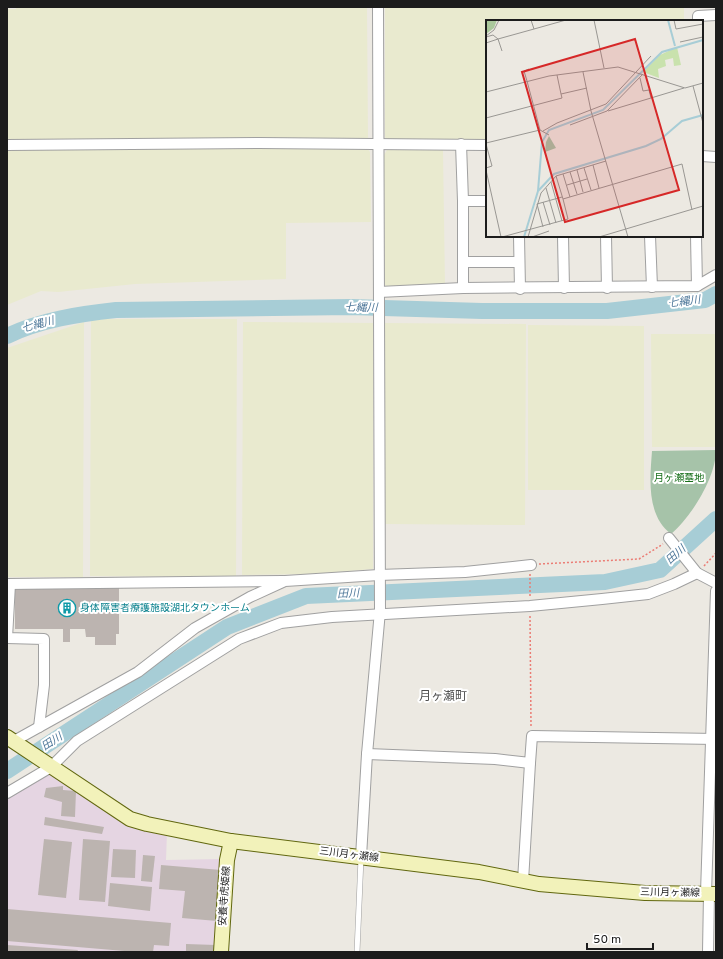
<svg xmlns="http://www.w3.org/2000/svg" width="723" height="959" viewBox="0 0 723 959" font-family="Overpass,'Noto Sans JP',sans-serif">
	<rect width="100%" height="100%" fill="#ece9e2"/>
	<polygon fill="#e5d5e2" points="50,769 167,832 166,860 221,859 220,952 7,952 7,798"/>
	<g fill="#e9eacf">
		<polygon points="16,7 367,7 368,141 7,143 7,9 16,9"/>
		<polygon points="385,7 684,7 684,21 487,21 487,139 387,140 385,137"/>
		<polygon points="367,148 370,152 371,222 286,223 286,279 135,284 58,292 41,291 7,305 7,150"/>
		<polygon points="387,150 443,150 445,287 390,289 385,285 384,155"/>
		<polygon points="91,319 237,319 236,577 90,576"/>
		<polygon points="84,322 83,577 7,577 7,348"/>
		<polygon points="243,322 373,323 373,569 313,574 242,575"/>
		<polygon points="385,323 526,324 525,525 385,524"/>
		<polygon points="528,325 644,326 644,490 528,490"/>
		<polygon points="651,334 716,334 715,447 652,447"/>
	</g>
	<path fill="#a6c3a9" d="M716,450C716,477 692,516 671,534C646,515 650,478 652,451Z"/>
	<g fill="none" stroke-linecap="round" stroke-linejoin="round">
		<g stroke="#a7cdd6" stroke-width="16">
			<path d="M7,336C40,320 79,314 116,310L351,307L482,311H607L705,300L716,294"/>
			<polyline points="7,771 227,627 306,596 605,582 660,570 716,519"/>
		</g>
	</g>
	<g fill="#bcb4b0">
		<polygon points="15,588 119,588 119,634 116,634 116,645 95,645 95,637 86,637 85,629 70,629 70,642 63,642 63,629 15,629"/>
		<polygon points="63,786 63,790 76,791 75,817 61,816 62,802 44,797 46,788"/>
		<polygon points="45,817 104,827 102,834 44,825"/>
		<polygon points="44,839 72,842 66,898 38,895"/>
		<polygon points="83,839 110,841 105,902 79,900"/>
		<polygon points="113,849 136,850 135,878 111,877"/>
		<polygon points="143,855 155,856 152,882 141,881"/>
		<polygon points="161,865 221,870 217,921 182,918 185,891 159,889"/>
		<polygon points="110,883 152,887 150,911 108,906"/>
		<polygon points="7,909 171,923 169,946 154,945 153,952 136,952 7,941"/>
		<polygon points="186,944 216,945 215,952 186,952"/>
		<polygon points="7,945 78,950 77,952 7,952"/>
	</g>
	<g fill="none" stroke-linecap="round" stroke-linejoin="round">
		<defs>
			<polyline id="lane" points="357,952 361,858"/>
			<g id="street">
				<polyline points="698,21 698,16 716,15"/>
				<polyline points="461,144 463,201 463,288"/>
				<polyline points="7,145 259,143 487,145"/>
				<polyline points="702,156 716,157"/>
				<polyline points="463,201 487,201"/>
				<polyline points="519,236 520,289"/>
				<polyline points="563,236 564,288"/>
				<polyline points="606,236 607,288"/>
				<polyline points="650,236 652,287"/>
				<polyline points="696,236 697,286"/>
				<polyline points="463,262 518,262"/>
				<polyline points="379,292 463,288 697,286 716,275"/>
				<polyline points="669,538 697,573 716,583"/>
				<polyline points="7,584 283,581"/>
				<polyline points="10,584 7,638 44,639 44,685 39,727"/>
				<polyline points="14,741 138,672 195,628 250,597 285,581 379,575 465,572 531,565"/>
				<polyline points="367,754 495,759 530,763 532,736 716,739"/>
				<polyline points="7,793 51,767 77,741 239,639 281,623 332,617 530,606 602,599 648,594 674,584 697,573"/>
				<polyline points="361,857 367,754 380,611 378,7"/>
				<polyline points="523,881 530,763"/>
				<polyline points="706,893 716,591"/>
				<polyline points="708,952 709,894"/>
			</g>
			<g id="secondary">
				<polyline points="7,737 130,819 147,824 231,841 479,872 539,884 645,893 716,894"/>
				<polyline points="221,952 227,860 231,841"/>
			</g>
		</defs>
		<use href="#lane" stroke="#a0a0a0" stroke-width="6"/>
		<use href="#street" stroke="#a0a0a0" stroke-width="12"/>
		<use href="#secondary" stroke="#61670f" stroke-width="16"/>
		<g stroke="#eb7c74" stroke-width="1.5" stroke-dasharray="2 2" stroke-linecap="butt">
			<polyline points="539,564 639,559 663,544"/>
			<polyline points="704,566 716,553"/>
			<polyline points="530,596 530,574"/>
			<polyline points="530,616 531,726"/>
		</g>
		<use href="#lane" stroke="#fff" stroke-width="5"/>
		<use href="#street" stroke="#fff" stroke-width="10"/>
		<use href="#secondary" stroke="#f2f2ba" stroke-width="14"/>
	</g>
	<defs>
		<symbol id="building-ring" viewBox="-11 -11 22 22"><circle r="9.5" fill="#fff" stroke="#0f9aa8" stroke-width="1.5"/><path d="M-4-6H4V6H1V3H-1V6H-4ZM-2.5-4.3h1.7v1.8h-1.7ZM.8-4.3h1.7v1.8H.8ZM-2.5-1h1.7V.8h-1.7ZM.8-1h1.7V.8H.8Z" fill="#0f9aa8"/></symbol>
	</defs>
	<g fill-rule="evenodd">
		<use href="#building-ring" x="57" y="598" width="20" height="20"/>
	</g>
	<g text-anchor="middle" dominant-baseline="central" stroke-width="4" stroke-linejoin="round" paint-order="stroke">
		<g font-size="10" fill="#166e19" stroke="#fff">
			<text x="679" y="478">月ヶ瀬墓地</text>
		</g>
		<g font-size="10" fill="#0d838f" stroke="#fff" text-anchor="start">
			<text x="80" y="608">身体障害者療護施設湖北タウンホーム</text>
		</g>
		<g font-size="10" fill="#1c1c1c" stroke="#fff">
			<text transform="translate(349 855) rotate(7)">三川月ヶ瀬線</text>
			<text transform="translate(670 893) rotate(1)">三川月ヶ瀬線</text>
			<text transform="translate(225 896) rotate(-86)">安養寺虎姫線</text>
		</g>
		<g font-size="11" font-style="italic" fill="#4f789a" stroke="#fff">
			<text transform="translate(684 302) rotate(-7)">七縄川</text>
			<text transform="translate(361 308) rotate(1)">七縄川</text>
			<text transform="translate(38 325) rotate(-15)">七縄川</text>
			<text transform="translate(676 555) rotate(-42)">田川</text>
			<text transform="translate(348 594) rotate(-3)">田川</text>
			<text transform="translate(52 742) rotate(-33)">田川</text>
		</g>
		<g font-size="12" fill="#4f4f4f" stroke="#fff">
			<text x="443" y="697">月ヶ瀬町</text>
		</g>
	</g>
	<g transform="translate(486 20)">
		<rect width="217" height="217" fill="#ece9e2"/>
		<path d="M191,27L195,45L188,46L187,38L179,40L180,46L172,49L173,58L157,52L174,35Z" fill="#c9e2ad"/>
		<path d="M0,0H11L8,8L0,14Z" fill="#aac89b"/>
		<path d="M63,116L70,128L59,132L60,122Z" fill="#a6c3a9"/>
		<path fill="none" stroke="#a7cdd6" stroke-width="2" d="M182,0L189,26M52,171L68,154L160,126L175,119L196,101L217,95M38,217L52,171L56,122L63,110L117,90L176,32L217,20"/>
		<path fill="none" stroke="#999793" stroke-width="1" d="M45,0L48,9L80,0M108,0L118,48M188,0L190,9L217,4M0,16L8,10L13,0M0,17L7,15L12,19L0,23M194,22L217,17M16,31L12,19L48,9M97,52L105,91L142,217M71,55L75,74M154,58L157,71L163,70L165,78M41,61L54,110M41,61L38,51L43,49M207,66L217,103M0,72L63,56L132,47L199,68L217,63M122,91L198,68M0,98L76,78L75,74L101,68M84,105L121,91L157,54M57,111L71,103L120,84L165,36M0,123L54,110L63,115M0,124L6,146L0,148M107,145L113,168M98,148L105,170M0,150L15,217M91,150L97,172M84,152L91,174M77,154L84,177M70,156L77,179L196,144L206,190M65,162L76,201M81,165L101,159M60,168L70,203M57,182L64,205M57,207L51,184L76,177M16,217L82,199L77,179M42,217L55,173L70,156L120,141M46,217L63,211M113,217L217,186"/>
		<path fill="#d62828" fill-opacity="0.15" stroke="#d62828" stroke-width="2" d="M149,19L193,170L79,202L36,52Z"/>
		<rect width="217" height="217" fill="none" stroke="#1c1c1c" stroke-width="2"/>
	</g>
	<rect width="723" height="959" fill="none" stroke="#1c1c1c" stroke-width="16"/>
	<path d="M587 943v6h66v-6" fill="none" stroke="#1c1c1c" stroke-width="2"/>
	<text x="593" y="943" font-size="12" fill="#1c1c1c" stroke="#ffffff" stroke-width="3" paint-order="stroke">50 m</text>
</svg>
